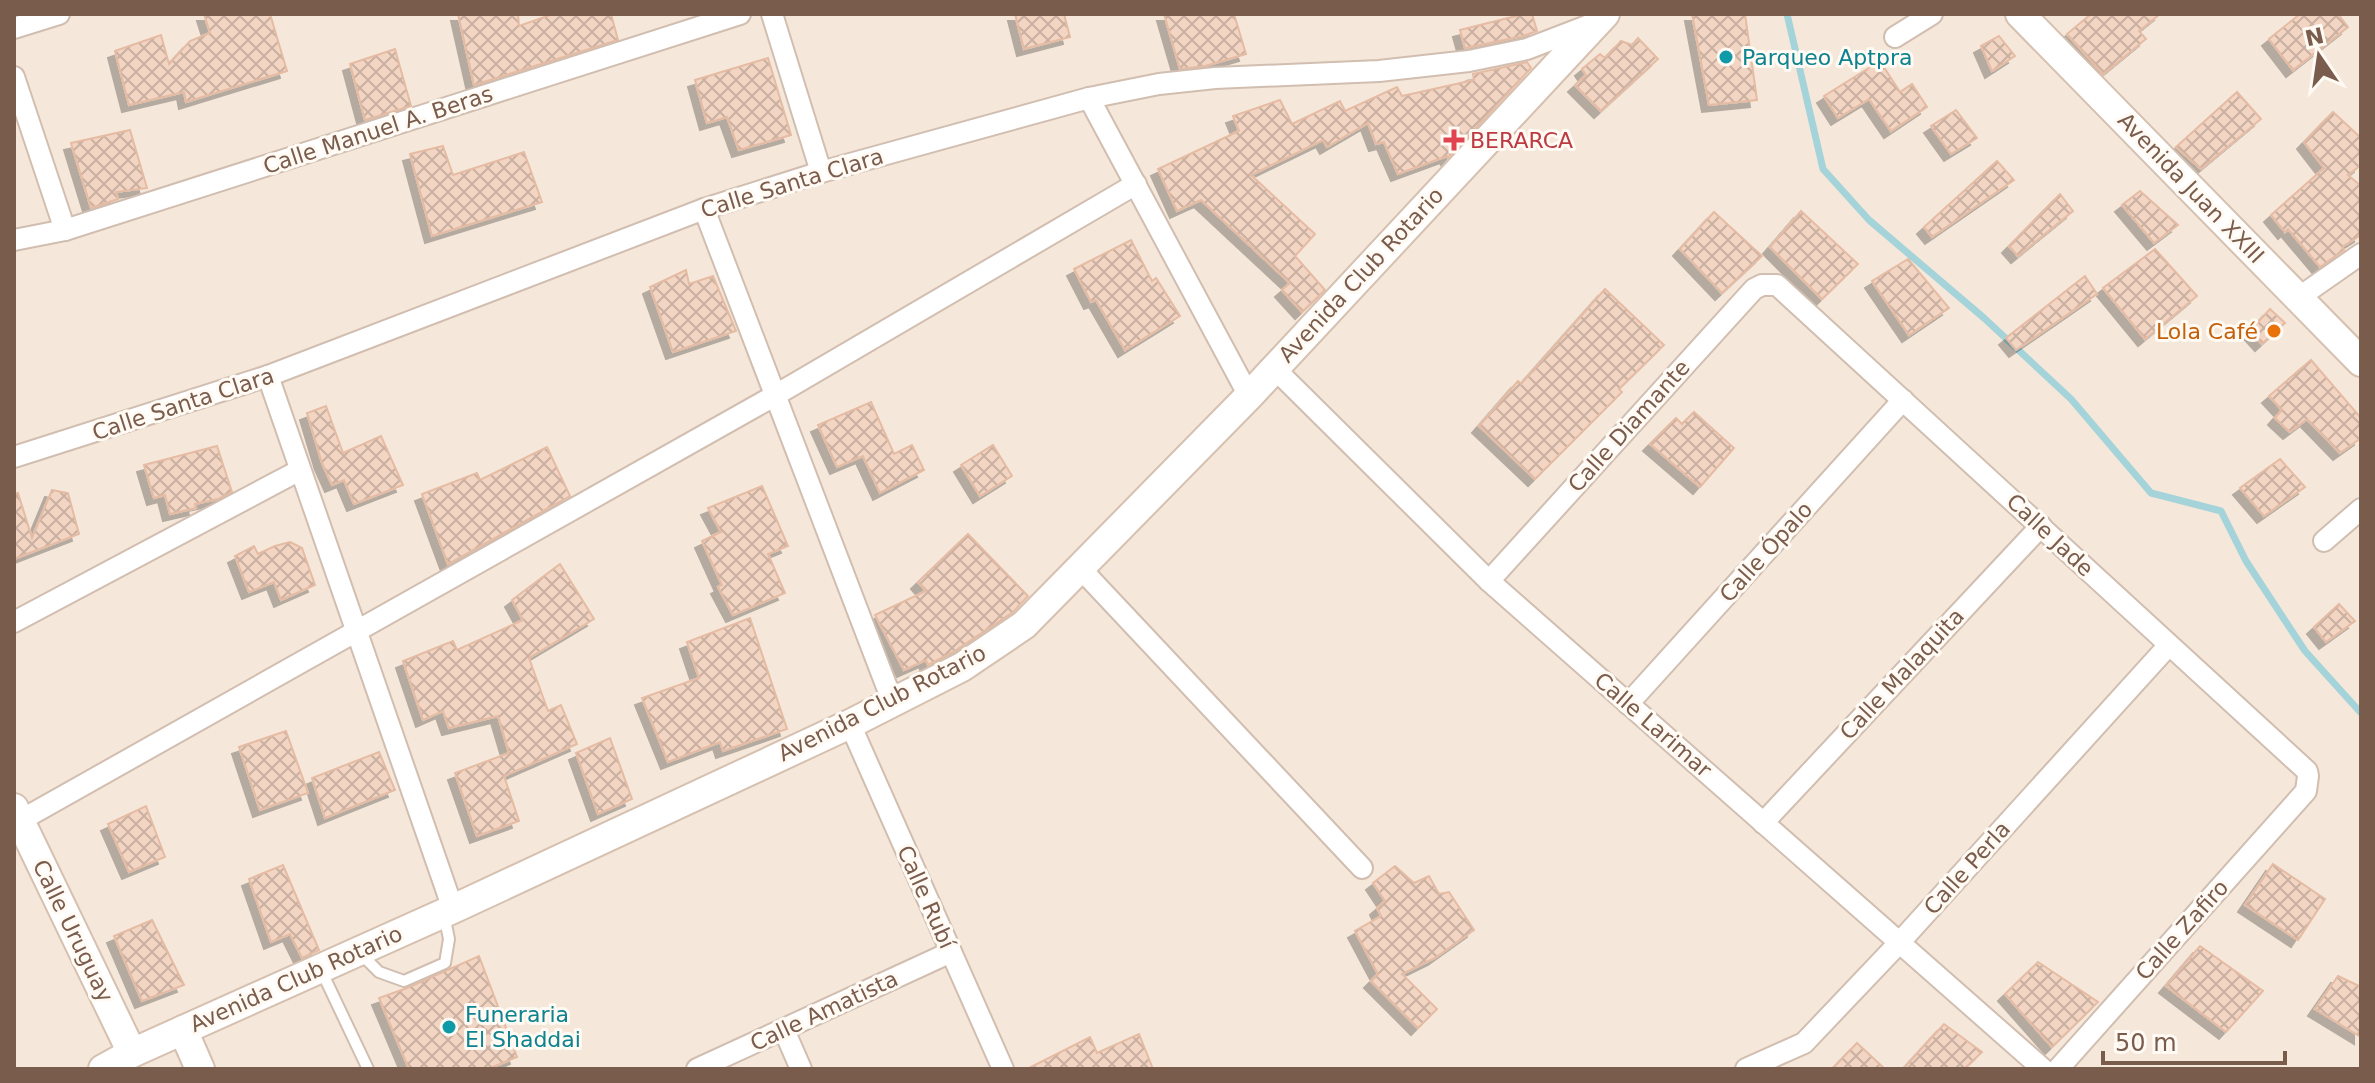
<svg xmlns="http://www.w3.org/2000/svg" width="2375" height="1083" viewBox="0 0 2375 1083" font-family="'DejaVu Sans',sans-serif">
	<defs>
		<pattern id="building-cross-hatch" width="8" height="8" patternUnits="userSpaceOnUse" patternTransform="scale(2)"><rect width="8" height="8" fill="#f3d5c3"/><path d="M0 0l8 8M0 8l8-8" fill="none" stroke="#cab0a1"/></pattern>
		<filter id="shadow"><feDropShadow dx="-7" dy="7" stdDeviation="0" flood-color="#0004"/></filter>
	</defs>
	<rect width="100%" height="100%" fill="#fdf6ec"/>
	<rect fill="#f5e8da" x="14" y="14" width="2347" height="1055"/>
	<g fill="none" stroke-linecap="round" stroke-linejoin="round">
		<polyline stroke="#a5d3da" stroke-width="7" points="1787,14 1823,169 1869,220 1984,318 2071,399 2151,493 2221,511 2246,561 2305,651 2361,713"/>
	</g>
	<g fill="url(#building-cross-hatch)" stroke="#e6bba3" stroke-width="2" filter="url(#shadow)">
		<polygon points="204,14 270,14 287,71 186,102 184,92 129,105 115,51 161,35 169,64 190,41 210,33"/>
		<polygon points="458,14 518,14 519,26 553,14 611,14 618,40 474,85"/>
		<polygon points="1015,14 1064,14 1070,37 1024,49"/>
		<polygon points="1164,14 1234,14 1246,54 1205,66 1180,69"/>
		<polygon points="1524,14 1532,14 1537,31 1523,36 1465,48 1460,30"/>
		<polygon points="1692,14 1745,14 1757,100 1709,105"/>
		<polygon points="2091,14 2160,14 2139,31 2146,39 2103,74 2067,34"/>
		<polygon points="2300,14 2338,14 2348,27 2293,70 2269,39"/>
		<polygon points="1999,36 2015,56 1992,71 1981,46"/>
		<polygon points="1638,38 1658,59 1601,111 1575,85 1586,75 1582,69 1600,54 1605,58 1621,41 1632,45"/>
		<polygon points="395,49 411,106 365,120 350,64"/>
		<polygon points="768,58 791,135 739,150 727,117 707,123 695,80"/>
		<polygon points="1880,61 1900,92 1912,84 1927,107 1891,131 1869,99 1838,118 1824,96"/>
		<polygon points="1527,62 1531,68 1448,158 1447,156 1398,174 1384,142 1376,144 1368,123 1327,147 1323,140 1251,175 1315,234 1295,256 1325,290 1302,312 1282,290 1290,283 1201,200 1177,211 1158,169 1239,131 1233,116 1280,100 1292,124 1340,101 1345,111 1397,87 1402,96 1474,80 1473,74"/>
		<polygon points="2237,92 2261,119 2201,169 2176,147"/>
		<polygon points="1956,110 1977,138 1951,154 1931,126"/>
		<polygon points="2333,112 2361,138 2361,165 2348,175 2361,186 2361,235 2342,247 2344,250 2320,267 2288,229 2285,232 2271,215 2324,168 2304,142"/>
		<polygon points="130,130 147,188 116,192 118,199 91,208 71,143"/>
		<polygon points="443,146 453,175 524,152 542,202 432,236 410,154"/>
		<polygon points="1997,161 2014,180 1932,237 1924,227"/>
		<polygon points="2140,191 2178,225 2154,243 2122,205"/>
		<polygon points="2060,194 2073,211 2018,256 2009,246"/>
		<polygon points="1801,211 1858,264 1822,299 1770,247"/>
		<polygon points="1714,212 1762,256 1722,293 1680,249"/>
		<polygon points="1131,240 1152,281 1156,278 1180,316 1125,350 1096,300 1091,302 1074,269"/>
		<polygon points="2155,249 2197,296 2145,339 2103,288"/>
		<polygon points="1908,259 1949,308 1909,335 1872,281"/>
		<polygon points="686,270 689,284 713,276 736,331 673,352 650,287"/>
		<polygon points="2085,276 2097,294 2016,350 2006,338"/>
		<polygon points="1605,289 1664,345 1619,389 1622,392 1535,479 1479,426 1518,381 1521,384"/>
		<polygon points="2270,309 2285,323 2262,344 2250,331"/>
		<polygon points="2311,360 2361,418 2361,438 2340,453 2307,419 2290,432 2275,418 2282,410 2269,396"/>
		<polygon points="871,402 894,454 912,445 924,470 880,493 863,456 837,467 818,425"/>
		<polygon points="326,406 343,453 381,436 403,485 354,504 344,480 332,485 322,463 307,413"/>
		<polygon points="1694,412 1734,448 1700,487 1650,444 1676,418 1682,424"/>
		<polygon points="993,445 1012,476 980,496 961,465"/>
		<polygon points="217,446 232,492 218,499 195,504 196,508 170,514 165,495 154,498 144,465"/>
		<polygon points="547,447 570,496 448,564 422,494 477,473 480,480"/>
		<polygon points="2280,459 2305,487 2264,516 2240,488"/>
		<polygon points="762,486 788,546 768,554 785,593 733,615 718,587 722,585 702,541 721,532 708,508"/>
		<polygon points="52,490 68,493 79,534 14,559 14,494 18,493 32,538"/>
		<polygon points="968,534 1028,596 1013,612 953,652 928,665 926,660 904,670 875,615 926,591 918,582"/>
		<polygon points="290,542 302,548 315,585 281,600 274,582 249,592 235,556 254,546 258,554 275,546"/>
		<polygon points="560,564 594,619 529,658 548,711 561,705 577,744 504,776 519,821 477,836 455,773 509,753 498,716 449,728 443,711 423,720 403,661 453,641 457,650 523,620 512,600"/>
		<polygon points="2339,604 2355,621 2326,642 2314,627"/>
		<polygon points="750,618 787,729 723,751 720,742 668,762 642,698 699,678 687,642"/>
		<polygon points="286,731 308,793 260,810 239,747"/>
		<polygon points="610,738 632,799 598,814 576,753"/>
		<polygon points="379,752 395,790 325,818 312,778"/>
		<polygon points="146,806 165,857 129,872 108,824"/>
		<polygon points="2273,864 2325,899 2298,940 2245,905"/>
		<polygon points="283,865 319,950 302,958 290,934 271,942 249,879"/>
		<polygon points="1395,866 1414,883 1429,876 1439,894 1449,892 1474,930 1435,958 1402,974 1437,1009 1418,1028 1371,981 1378,974 1355,931 1381,916 1377,908 1385,901 1373,883"/>
		<polygon points="152,920 184,985 142,1001 114,936"/>
		<polygon points="2200,946 2263,991 2226,1032 2166,986"/>
		<polygon points="479,956 517,1057 488,1069 409,1069 379,998 407,988"/>
		<polygon points="2038,962 2098,1002 2052,1047 2005,994"/>
		<polygon points="2338,976 2361,987 2361,1037 2315,1009"/>
		<polygon points="1944,1024 1982,1052 1964,1069 1903,1069"/>
		<polygon points="1139,1034 1153,1069 1027,1069 1090,1037 1097,1053"/>
		<polygon points="1857,1043 1885,1069 1832,1069"/>
	</g>
	<g fill="none" stroke-linecap="round" stroke-linejoin="round">
		<defs>
			<g id="lane">
				<polyline points="360,953 379,972 404,981 445,963 449,939 444,915"/>
				<polyline points="321,970 368,1069"/>
			</g>
			<g id="street">
				<polyline points="772,14 821,172"/>
				<polyline points="14,28 59,14"/>
				<polyline points="1895,37 1932,14"/>
				<polyline points="14,77 65,230"/>
				<polyline points="1089,98 1249,396"/>
				<polyline points="704,209 893,703"/>
				<polyline points="14,240 65,230 740,14"/>
				<polyline points="2298,298 2361,254"/>
				<polyline points="1274,368 1489,581 2043,1069"/>
				<polyline points="268,376 453,909"/>
				<polyline points="14,457 268,376 704,209 821,172 1089,98 1159,84 1215,78 1379,71 1469,61 1527,49 1592,24"/>
				<polyline points="2324,541 2361,509"/>
				<polyline points="1080,568 1362,868"/>
				<polyline points="1489,581 1754,289 1762,285 1777,285 2307,771 2308,776 2306,791 2058,1069"/>
				<polyline points="14,622 300,470"/>
				<polyline points="1628,704 1903,400"/>
				<polyline points="850,724 1003,1069"/>
				<polyline points="1763,823 2041,526"/>
				<polyline points="14,824 774,396 1136,184"/>
				<polyline points="784,1030 801,1069"/>
				<polyline points="697,1069 951,952"/>
				<polyline points="1746,1069 1804,1043 1899,943 2169,645"/>
			</g>
			<g id="secondary">
				<polyline points="2020,14 2361,362"/>
				<polyline points="14,808 132,1053"/>
				<polyline points="183,1030 200,1069"/>
				<polyline points="103,1069 132,1053 453,909 850,724 962,667 1024,625 1249,396 1605,14"/>
			</g>
		</defs>
		<use href="#lane" stroke="#d1beb0" stroke-width="14"/>
		<use href="#street" stroke="#d1beb0" stroke-width="24"/>
		<use href="#secondary" stroke="#d6c0b0" stroke-width="32"/>
		<use href="#lane" stroke="#fff" stroke-width="10"/>
		<use href="#street" stroke="#fff" stroke-width="20"/>
		<use href="#secondary" stroke="#fff" stroke-width="28"/>
	</g>
	<g fill="#0f9aa8" stroke="#fffaf3" stroke-width="3">
		<circle cx="1726" cy="57" r="8"/>
		<circle cx="449" cy="1027" r="8"/>
	</g>
	<path fill="#e0444e" stroke="#fffaf3" stroke-width="3" d="M1450 128h8v8h8v8h-8v8h-8v-8h-8v-8h8z"/>
	<circle fill="#e8710a" stroke="#fffaf3" stroke-width="3" cx="2274" cy="331" r="8"/>
	<g text-anchor="middle" dominant-baseline="central" stroke-width="6" stroke-linejoin="round" paint-order="stroke">
		<g font-size="22" fill="#0d838f" stroke="#fffaf3" text-anchor="start">
			<text x="1742" y="57">Parqueo Aptpra</text>
			<text x="465" y="1014">Funeraria<tspan x="465" dy="25">El Shaddai</tspan></text>
		</g>
		<g font-size="22" fill="#7a5c4d" stroke="#fffaf3">
			<text transform="translate(378 130) rotate(-18)">Calle Manuel A. Beras</text>
			<text transform="translate(792 183) rotate(-17)">Calle Santa Clara</text>
			<text transform="translate(2191 188) rotate(46)">Avenida Juan XXIII</text>
			<text transform="translate(1361 275) rotate(-47)">Avenida Club Rotario</text>
			<text transform="translate(183 404) rotate(-18)">Calle Santa Clara</text>
			<text transform="translate(1629 426) rotate(-48)">Calle Diamante</text>
			<text transform="translate(2050 535) rotate(43)">Calle Jade</text>
			<text transform="translate(1766 552) rotate(-48)">Calle Ópalo</text>
			<text transform="translate(1902 674) rotate(-47)">Calle Malaquita</text>
			<text transform="translate(882 703) rotate(-27)">Avenida Club Rotario</text>
			<text transform="translate(1653 725) rotate(41)">Calle Larimar</text>
			<text transform="translate(1967 868) rotate(-48)">Calle Perla</text>
			<text transform="translate(926 897) rotate(66)">Calle Rubí</text>
			<text transform="translate(2182 930) rotate(-48)">Calle Zafiro</text>
			<text transform="translate(73 931) rotate(64)">Calle Uruguay</text>
			<text transform="translate(296 979) rotate(-24)">Avenida Club Rotario</text>
			<text transform="translate(824 1011) rotate(-25)">Calle Amatista</text>
		</g>
		<g font-size="22" fill="#be3a42" stroke="#fffaf3" text-anchor="start">
			<text x="1470" y="140">BERARCA</text>
		</g>
		<g font-size="22" fill="#c56008" stroke="#fffaf3" text-anchor="end">
			<text x="2258" y="331">Lola Café</text>
		</g>
	</g>
	<rect width="2375" height="1083" fill="none" stroke="#7a5c4d" stroke-width="32"/>
	<g transform="translate(2319 56) rotate(347)" stroke="#fffaf3" stroke-width="6" paint-order="stroke">
	<path d="M0-6L14 30L0 20L-14 30Z" fill="#7a5c4d"/>
	<text y="-12" font-size="22" font-weight="bold" text-anchor="middle" fill="#7a5c4d">N</text>
	</g>
	<path d="M2103 1051v12h182v-12" fill="none" stroke="#7a5c4d" stroke-width="4"/>
	<text x="2115" y="1051" font-size="24" fill="#7a5c4d" stroke="#fffaf3" stroke-width="6" paint-order="stroke">50 m</text>
</svg>
